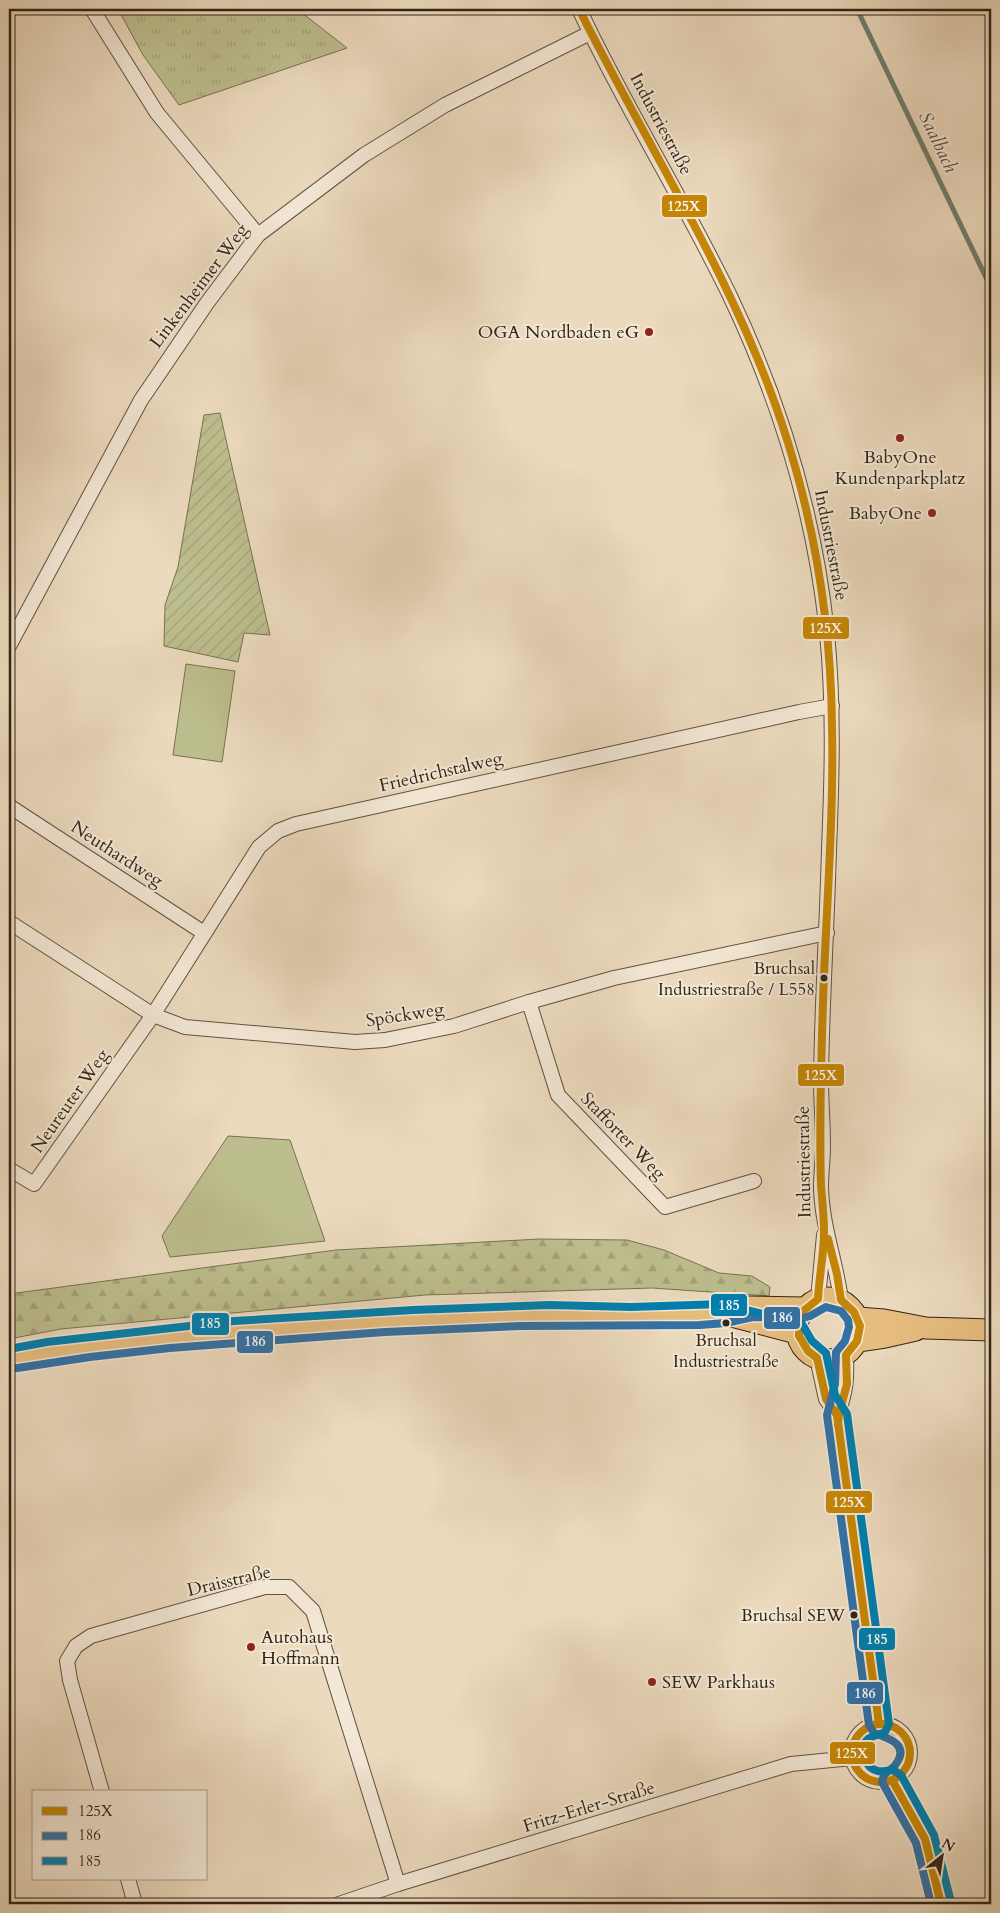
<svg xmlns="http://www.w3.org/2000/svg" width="1000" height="1913" viewBox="0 0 1000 1913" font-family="Cardo,serif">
	<defs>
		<pattern id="grass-tufts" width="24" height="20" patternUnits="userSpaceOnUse" patternTransform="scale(1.25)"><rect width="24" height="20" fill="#bdbe8e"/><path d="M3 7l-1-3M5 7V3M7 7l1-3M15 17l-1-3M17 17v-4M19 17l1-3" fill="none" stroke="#a3a37a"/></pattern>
		<pattern id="forest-firs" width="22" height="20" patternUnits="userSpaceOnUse" patternTransform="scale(1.25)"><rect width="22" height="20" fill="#bdbe8e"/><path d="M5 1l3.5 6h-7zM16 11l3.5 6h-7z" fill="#a3a37a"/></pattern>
		<pattern id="garden-furrows" width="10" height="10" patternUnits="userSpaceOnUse" patternTransform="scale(1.25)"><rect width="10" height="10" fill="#bdbe8e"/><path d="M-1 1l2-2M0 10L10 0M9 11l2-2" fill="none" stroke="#a3a37a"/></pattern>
	</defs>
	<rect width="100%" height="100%" fill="#ecdabe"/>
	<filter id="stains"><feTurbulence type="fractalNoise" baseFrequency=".004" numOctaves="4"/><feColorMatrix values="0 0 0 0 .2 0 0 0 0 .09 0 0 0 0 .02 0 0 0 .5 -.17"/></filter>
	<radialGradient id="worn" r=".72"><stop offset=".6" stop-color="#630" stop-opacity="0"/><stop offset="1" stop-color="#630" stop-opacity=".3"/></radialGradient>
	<polygon fill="url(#grass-tufts)" stroke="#777252" points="118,9 297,9 347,48 179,105 143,55"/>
	<polygon fill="url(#forest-firs)" stroke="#777252" points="540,1239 627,1240 664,1250 719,1273 752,1276 770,1287 769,1296 652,1288 425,1295 61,1329 9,1339 9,1294 336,1250"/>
	<g fill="#bdbe8e" stroke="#777252">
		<polygon points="186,664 235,671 222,762 173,755"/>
		<polygon points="228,1136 290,1140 325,1241 170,1257 162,1236"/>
	</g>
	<polygon fill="url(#garden-furrows)" stroke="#777252" points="220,413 270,635 244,633 238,662 164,646 165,605 178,567 204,415"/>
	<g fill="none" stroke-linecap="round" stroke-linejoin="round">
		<polyline stroke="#6f7f71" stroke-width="5" points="857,9 991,288"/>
		<defs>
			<g id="minor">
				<polyline points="92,9 157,113 258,235"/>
				<path d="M579,9C625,107 683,199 730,296C780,401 815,516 827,633C834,704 832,777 829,849C827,925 822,1002 821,1079C821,1101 823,1124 823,1146C823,1160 821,1173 821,1187C822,1227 836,1261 841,1300"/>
				<polyline points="9,646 141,400 207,303 258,235 364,155 445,105 590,33"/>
				<polyline points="9,806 204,933"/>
				<polyline points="9,922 153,1015 185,1027 355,1042 385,1040 454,1026 529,1002 614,978 827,933"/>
				<polyline points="529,1002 558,1095 665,1207 754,1181"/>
				<polyline points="9,1169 34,1184 153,1015 259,847 278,831 296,824 799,712 832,706"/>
				<polyline points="818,1299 824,1235"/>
				<polyline points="817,1358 826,1399 837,1415 879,1724"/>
				<path d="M837,1415C846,1393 847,1378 846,1355"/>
				<circle cx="881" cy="1753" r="29"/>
				<polyline points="892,1780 925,1839 941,1904"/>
				<polyline points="102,1792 70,1680 67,1661 76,1646 91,1636 265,1587 289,1587 313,1611 398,1884"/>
				<polyline points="128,1879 135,1904"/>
				<polyline points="339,1904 398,1884 791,1764 852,1758"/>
			</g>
			<g id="primary">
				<circle cx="828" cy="1329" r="31"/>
				<polyline points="724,1314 797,1333"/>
				<polyline points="858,1318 884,1320 926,1328 991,1330"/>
				<polyline points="858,1341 885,1337 916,1330"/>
				<polyline points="9,1359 48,1352 235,1331 414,1320 549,1315 631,1317 723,1314 750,1307 805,1308"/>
			</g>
		</defs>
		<use href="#minor" stroke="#605240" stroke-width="16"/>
		<use href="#primary" stroke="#312516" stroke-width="23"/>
		<use href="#minor" stroke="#f3e7d5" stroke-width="14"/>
		<use href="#primary" stroke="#e6bd7f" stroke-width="21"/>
		<defs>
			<g id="bus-1">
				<path d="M579,9C647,146 732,275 781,421C814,519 831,623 832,726C834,818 826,910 823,1002C821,1063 819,1124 821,1185C822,1200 824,1216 824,1232C824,1254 819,1277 818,1299L802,1312L799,1320V1336L808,1351L817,1358L826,1399L837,1415L879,1724"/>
				<polyline points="828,1239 837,1274 841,1300 854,1312 860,1326 857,1341 846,1355 847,1384 839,1414 838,1424"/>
				<circle cx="881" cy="1753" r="29"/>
				<polyline points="892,1780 925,1839 941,1904"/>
			</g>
			<path id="bus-2" d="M11,1369L90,1357L170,1348L385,1332L521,1326L700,1325L726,1323L753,1317L803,1318L810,1316L826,1307L841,1311L848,1320L849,1327L845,1341L836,1352L835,1384L827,1415L869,1725L874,1733C888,1738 910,1744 896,1764C893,1769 887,1771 884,1775L882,1782L916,1843L931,1904"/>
			<path id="bus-3" d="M9,1349L47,1342L234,1321L413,1310L549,1305L631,1307L724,1304L802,1324L812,1341L826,1353L835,1395L847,1414L889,1724L885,1732C880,1735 872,1735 867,1740C858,1750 865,1768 878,1771C883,1772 888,1770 893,1770L901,1775L934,1835L951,1902"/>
		</defs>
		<use href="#bus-1" stroke="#f3e7d5" stroke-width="11"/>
		<use href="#bus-2" stroke="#f3e7d5" stroke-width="11"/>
		<use href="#bus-3" stroke="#f3e7d5" stroke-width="11"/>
		<use href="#bus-1" stroke="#c68606" stroke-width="8"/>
		<use href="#bus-2" stroke="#3371a5" stroke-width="8"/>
		<use href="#bus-3" stroke="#007fae" stroke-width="8"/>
	</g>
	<g fill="#8f2418" stroke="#f3e7d5" stroke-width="2">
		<circle cx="649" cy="332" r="5"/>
		<circle cx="900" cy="438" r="5"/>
		<circle cx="932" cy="513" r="5"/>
		<circle cx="251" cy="1647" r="5"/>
		<circle cx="652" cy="1682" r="5"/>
	</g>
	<g fill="#312516" stroke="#f3e7d5" stroke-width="2">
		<circle cx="824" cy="978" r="4.5"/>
		<circle cx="726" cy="1323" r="4.5"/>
		<circle cx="854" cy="1615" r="4.5"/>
	</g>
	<g text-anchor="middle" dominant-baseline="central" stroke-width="4" stroke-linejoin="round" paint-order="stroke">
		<g font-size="17" fill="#312516" stroke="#f3e7d5" text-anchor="end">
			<text x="815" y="968">Bruchsal<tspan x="815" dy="21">Industriestraße / L558</tspan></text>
			<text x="726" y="1340" text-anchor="middle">Bruchsal<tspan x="726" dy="21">Industriestraße</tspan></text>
			<text x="845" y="1615">Bruchsal SEW</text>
		</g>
		<g font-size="18" fill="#312516" stroke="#f3e7d5">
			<text transform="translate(661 124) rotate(62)">Industriestraße</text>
			<text transform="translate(199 286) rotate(-53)">Linkenheimer Weg</text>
			<text transform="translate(831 545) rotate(79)">Industriestraße</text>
			<text transform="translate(441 772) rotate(-13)">Friedrichstalweg</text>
			<text transform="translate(117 854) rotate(33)">Neuthardweg</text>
			<text transform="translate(405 1015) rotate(-9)">Spöckweg</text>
			<text transform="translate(70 1101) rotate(-55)">Neureuter Weg</text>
			<text transform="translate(623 1136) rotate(46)">Stafforter Weg</text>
			<text transform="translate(804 1162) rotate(-91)">Industriestraße</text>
			<text transform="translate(229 1581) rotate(-13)">Draisstraße</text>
			<text transform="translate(589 1807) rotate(-17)">Fritz-Erler-Straße</text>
		</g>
		<g font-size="18" fill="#312516" stroke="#f3e7d5" text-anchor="end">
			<text x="639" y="332">OGA Nordbaden eG</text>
			<text x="900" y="457" text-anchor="middle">BabyOne<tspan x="900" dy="21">Kundenparkplatz</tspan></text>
			<text x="922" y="513">BabyOne</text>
			<text x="261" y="1637" text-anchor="start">Autohaus<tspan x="261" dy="21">Hoffmann</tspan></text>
			<text x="662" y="1682" text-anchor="start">SEW Parkhaus</text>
		</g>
		<g font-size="19" font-style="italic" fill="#505243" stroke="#f3e7d5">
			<text transform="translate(938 142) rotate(64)">Saalbach</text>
		</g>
	</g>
	<g stroke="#f3e7d5" stroke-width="2">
		<rect x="661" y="194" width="47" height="24" rx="5" fill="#c68606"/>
		<rect x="802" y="616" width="48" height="24" rx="5" fill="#c68606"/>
		<rect x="797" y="1063" width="48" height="24" rx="5" fill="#c68606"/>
		<rect x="710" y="1293" width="38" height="24" rx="5" fill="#007fae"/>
		<rect x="763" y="1306" width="38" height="24" rx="5" fill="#3371a5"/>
		<rect x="191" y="1312" width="39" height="24" rx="5" fill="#007fae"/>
		<rect x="236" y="1330" width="38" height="24" rx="5" fill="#3371a5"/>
		<rect x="825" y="1490" width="48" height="24" rx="5" fill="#c68606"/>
		<rect x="858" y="1627" width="38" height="24" rx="5" fill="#007fae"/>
		<rect x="846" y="1681" width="38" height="24" rx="5" fill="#3371a5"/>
		<rect x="829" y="1741" width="47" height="24" rx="5" fill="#c68606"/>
	</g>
	<g font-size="14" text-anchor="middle" font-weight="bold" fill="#fff">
		<text x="684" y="211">125X</text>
		<text x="826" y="633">125X</text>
		<text x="821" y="1080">125X</text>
		<text x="729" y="1310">185</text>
		<text x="782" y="1322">186</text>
		<text x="210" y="1328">185</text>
		<text x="255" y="1346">186</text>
		<text x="849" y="1507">125X</text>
		<text x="877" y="1644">185</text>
		<text x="865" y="1698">186</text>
		<text x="852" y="1758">125X</text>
	</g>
	<rect width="1000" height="1913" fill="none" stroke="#ecdabe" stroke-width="30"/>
	<rect x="10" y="10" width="980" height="1893" fill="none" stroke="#312516" stroke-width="2.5"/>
	<rect x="15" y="15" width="970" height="1883" fill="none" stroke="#312516"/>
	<rect x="32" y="1790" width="175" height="90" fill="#f3e7d5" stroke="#a59989"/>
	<rect x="42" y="1807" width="25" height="8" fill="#c68606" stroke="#a59989"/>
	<text x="78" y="1816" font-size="15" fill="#312516">125X</text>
	<rect x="42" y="1832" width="25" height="8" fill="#3371a5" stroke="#a59989"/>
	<text x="78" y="1840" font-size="15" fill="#312516">186</text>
	<rect x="42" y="1857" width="25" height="8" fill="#007fae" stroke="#a59989"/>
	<text x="78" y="1866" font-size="15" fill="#312516">185</text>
	<g transform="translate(942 1856) rotate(30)" stroke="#f3e7d5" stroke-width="4" paint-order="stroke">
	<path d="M0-4L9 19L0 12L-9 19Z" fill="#312516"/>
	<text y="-8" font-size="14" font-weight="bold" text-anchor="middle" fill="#312516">N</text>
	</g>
	<rect width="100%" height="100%" filter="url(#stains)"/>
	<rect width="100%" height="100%" fill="url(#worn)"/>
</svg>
